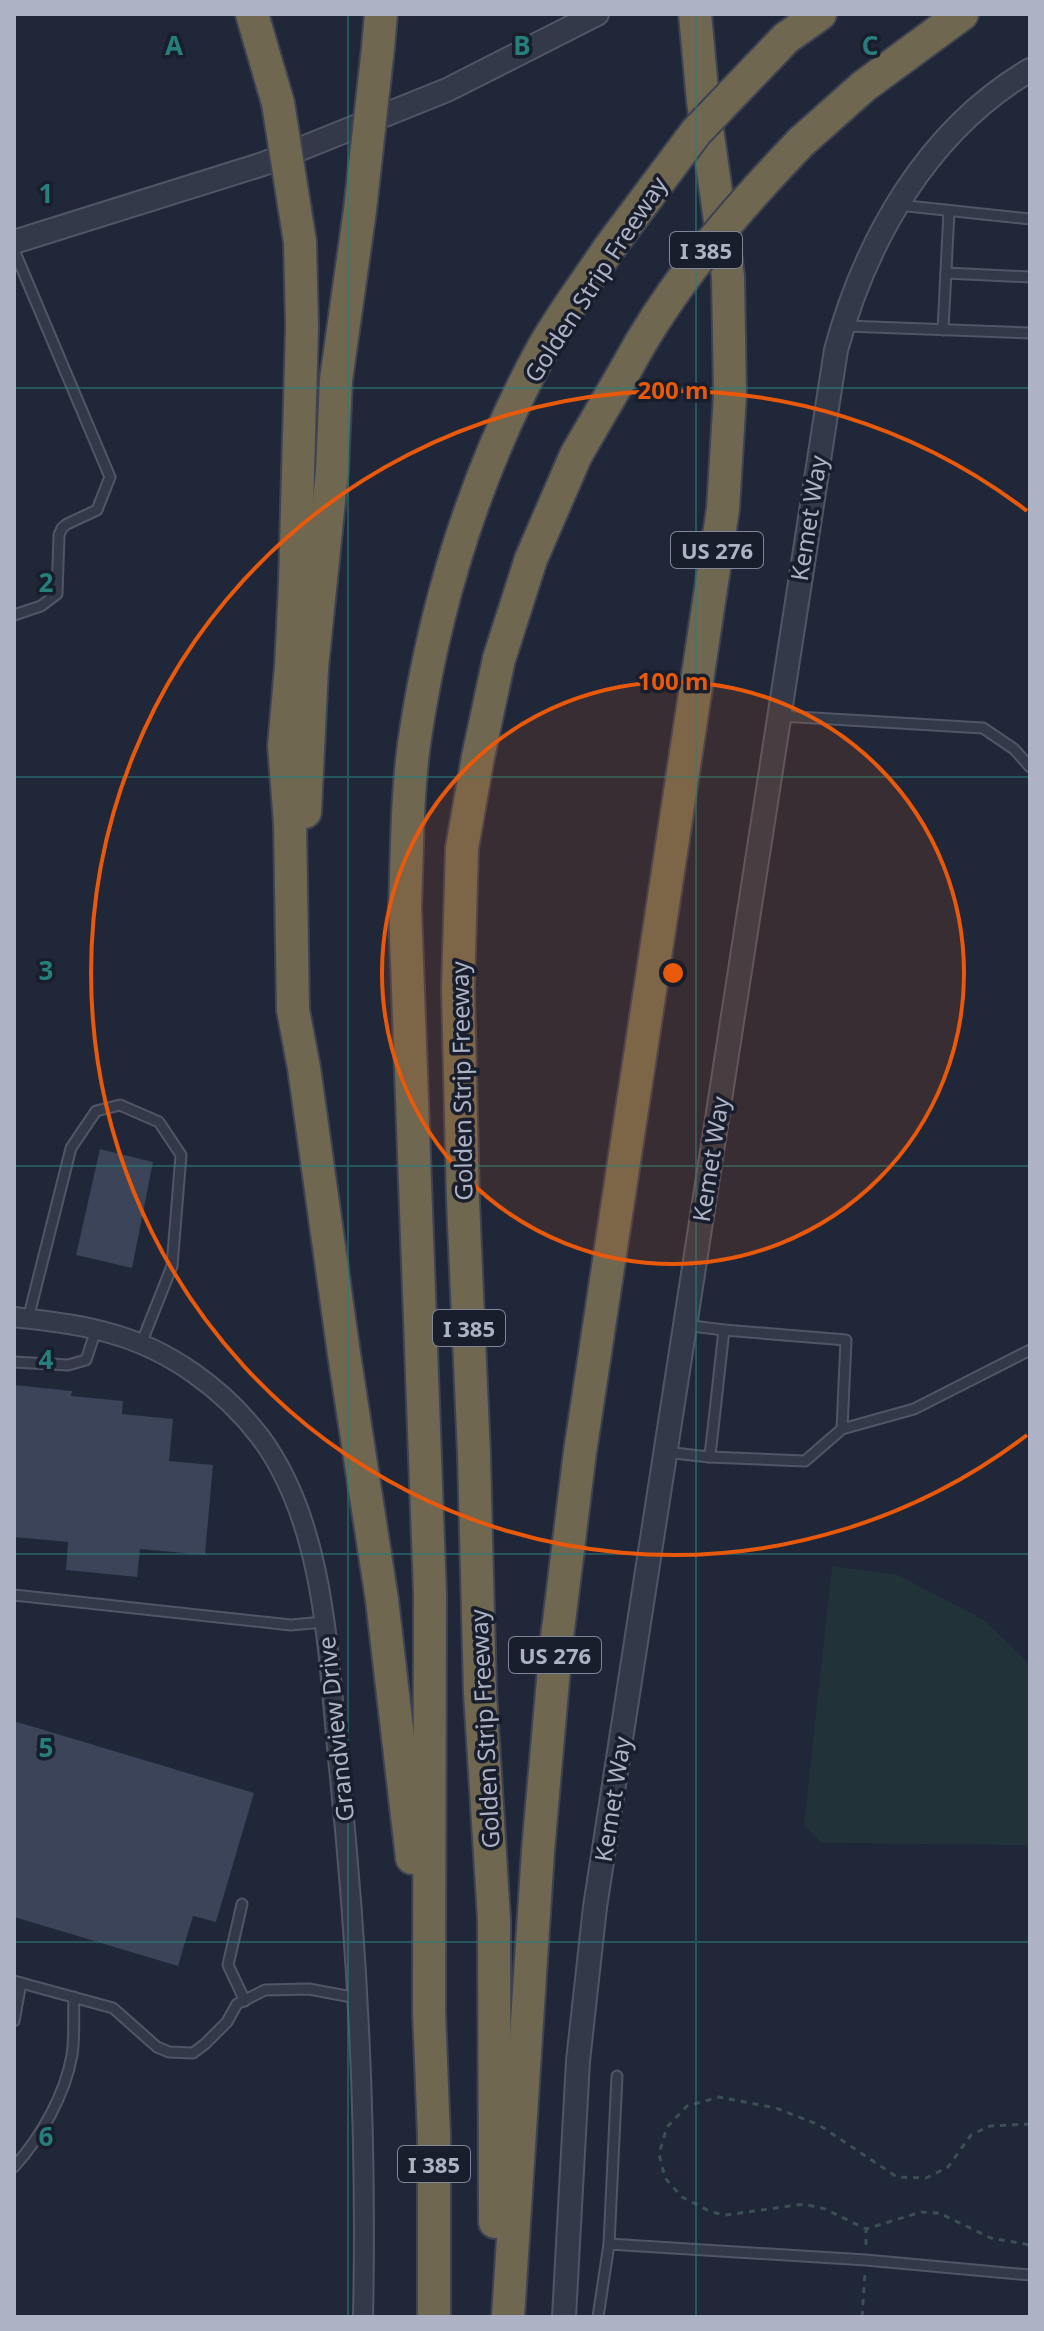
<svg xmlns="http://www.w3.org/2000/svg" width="1044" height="2331" viewBox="0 0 1044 2331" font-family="'Noto Sans',sans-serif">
	<rect width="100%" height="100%" fill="#1f2738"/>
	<polygon fill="#213339" points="832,1566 898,1575 984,1620 1030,1665 1030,1845 822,1843 804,1825"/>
	<g fill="#3b4458">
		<polygon points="100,1149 153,1162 132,1268 76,1255"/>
		<polygon points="14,1385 72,1391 71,1396 123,1401 122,1414 173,1419 169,1461 213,1465 205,1555 140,1549 137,1577 66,1570 68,1542 14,1537"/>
		<polygon points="14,1721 254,1793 216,1922 193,1916 178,1966 14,1917"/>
	</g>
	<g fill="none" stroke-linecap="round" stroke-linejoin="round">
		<defs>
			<g id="service">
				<polyline points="898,205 1030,219"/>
				<polyline points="14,250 110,477 97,510 67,524 62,528 59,535 57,594 41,606 14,615"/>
				<polyline points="946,273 1030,277"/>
				<polyline points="846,326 1030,333"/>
				<polyline points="943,330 949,211"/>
				<polyline points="781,716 983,728 1014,749 1030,767"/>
				<polyline points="28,1319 71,1148 96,1111 120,1105 159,1122 181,1155 172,1266 141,1344"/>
				<polyline points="724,1330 846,1340 842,1429"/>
				<polyline points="14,1362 68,1365 86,1360 96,1330"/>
				<polyline points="665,1452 709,1457 711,1447 724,1330 684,1325"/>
				<polyline points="709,1457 805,1461 842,1429 914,1409 1030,1350"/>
				<polyline points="14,1595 291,1625 323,1622"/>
				<polyline points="242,1904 228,1965 245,2001"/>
				<polyline points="14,1981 113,2008 157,2047 169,2052 193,2053 205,2044 227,2022 237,2004 265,1990 309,1989 357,1998"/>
				<polyline points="14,2021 21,1983"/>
				<path d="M14,2167C41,2137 65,2095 72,2055C75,2036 73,2016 74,1997"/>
				<polyline points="609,2244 617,2076"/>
				<polyline points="598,2317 609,2244 866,2260 1030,2275"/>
			</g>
			<path id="minor" d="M14,1317C46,1321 78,1324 109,1333C169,1349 224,1389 261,1438C327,1528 328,1660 339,1768C358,1950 367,2134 363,2317"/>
			<g id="tertiary">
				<polyline points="14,242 263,164 447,90 597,14"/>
				<path d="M564,2317L578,2061L595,1907L836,350C866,239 928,130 1030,70"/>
			</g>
			<g id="motorway">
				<polyline points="252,14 278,103"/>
				<polyline points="786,38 820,14"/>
				<polyline points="378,48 381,14"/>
				<polyline points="801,142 864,86 962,14"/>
				<polyline points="300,242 302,326 295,584 291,667 284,746 290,823 293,1010 304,1068 344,1354 382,1600 412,1858"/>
				<polyline points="305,812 312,668 332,471 336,380 360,210"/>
				<polyline points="495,2222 494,1919 480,1693 474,1455 463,1201 458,989 462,848 478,757 499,659 531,559 576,455 626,369"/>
				<path d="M434,2317V2137L429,2012L430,1595L405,907C407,853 407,797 414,744C434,606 476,470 543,348C563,313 588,280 610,247"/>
				<polyline points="508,2317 538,1851 556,1646 580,1452 723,509 730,395 728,276 703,101 695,14"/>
			</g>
		</defs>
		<use href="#service" stroke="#515666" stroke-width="13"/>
		<use href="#minor" stroke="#515666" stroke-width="22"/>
		<use href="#tertiary" stroke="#515666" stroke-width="26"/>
		<use href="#motorway" stroke="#3e4353" stroke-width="36"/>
		<g stroke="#3c4f54" stroke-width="3" stroke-dasharray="6 6" stroke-linecap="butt">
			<polyline points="1030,2124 990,2126 971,2135 948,2167 926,2178 897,2177 819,2125 776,2108 719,2097 687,2106 667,2127 659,2154 665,2178 682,2197 711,2212 726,2215 804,2204 825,2209 866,2229 921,2212 939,2213 991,2238 1030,2245"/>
			<polyline points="866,2245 866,2229"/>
			<polyline points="862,2317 865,2273"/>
		</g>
		<use href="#service" stroke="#333949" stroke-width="9"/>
		<use href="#minor" stroke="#333949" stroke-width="18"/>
		<use href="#tertiary" stroke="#333949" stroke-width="22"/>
		<use href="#motorway" stroke="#6f6750" stroke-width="32"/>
		<defs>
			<g id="motorway-bridge">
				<polyline points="278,103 300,242"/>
				<polyline points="360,210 378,48"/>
				<polyline points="610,247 696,132 786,38"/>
				<path d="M626,369C671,284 735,211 801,142"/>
			</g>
		</defs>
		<use href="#motorway-bridge" stroke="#3e4353" stroke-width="36" stroke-linecap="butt"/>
		<use href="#motorway-bridge" stroke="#6f6750" stroke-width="32"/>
	</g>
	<path fill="none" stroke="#277f7b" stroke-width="2" stroke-opacity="0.55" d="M348,14V2317M696,14V2317M14,388H1030M14,777H1030M14,1166H1030M14,1554H1030M14,1942H1030"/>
	<circle cx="673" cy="973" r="291" fill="#e8590c" fill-opacity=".12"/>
	<g fill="none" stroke="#e8590c" stroke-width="4">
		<circle cx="673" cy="973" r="291"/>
		<path d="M1027 1435A582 582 0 1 1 1027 511"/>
	</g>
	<g text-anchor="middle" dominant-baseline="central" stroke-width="7" stroke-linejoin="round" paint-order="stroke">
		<g fill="#191e2d" stroke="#818697" stroke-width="2">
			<rect x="670" y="232" width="72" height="36" rx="6"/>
			<rect x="671" y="532" width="92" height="36" rx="6"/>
			<rect x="433" y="1310" width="72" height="36" rx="6"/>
			<rect x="509" y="1637" width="92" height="36" rx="6"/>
			<rect x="398" y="2146" width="72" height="36" rx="6"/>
		</g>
		<g font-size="22" font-weight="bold" fill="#adb3c5">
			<text x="706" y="250">I 385</text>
			<text x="717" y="550">US 276</text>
			<text x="469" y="1328">I 385</text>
			<text x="555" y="1655">US 276</text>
			<text x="434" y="2164">I 385</text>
		</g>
		<g font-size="24" fill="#adb3c5" stroke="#191e2d">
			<text transform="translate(595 279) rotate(-57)">Golden Strip Freeway</text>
			<text transform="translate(808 518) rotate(-81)">Kemet Way</text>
			<text transform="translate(461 1081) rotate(-91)">Golden Strip Freeway</text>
			<text transform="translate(710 1159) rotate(-81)">Kemet Way</text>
			<text transform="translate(335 1729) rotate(-96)">Grandview Drive</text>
			<text transform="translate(484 1729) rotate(-93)">Golden Strip Freeway</text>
			<text transform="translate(612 1799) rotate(-81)">Kemet Way</text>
		</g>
	</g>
	<g font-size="26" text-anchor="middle" font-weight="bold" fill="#277f7b" stroke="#191e2d" stroke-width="7" stroke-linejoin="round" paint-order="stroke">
		<text x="174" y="55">A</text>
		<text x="522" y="55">B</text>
		<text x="870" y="55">C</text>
		<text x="46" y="203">1</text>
		<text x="46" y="592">2</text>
		<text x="46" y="980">3</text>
		<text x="46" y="1369">4</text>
		<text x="46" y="1757">5</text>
		<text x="46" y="2146">6</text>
	</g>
	<circle cx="673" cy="973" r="12" fill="#e8590c" stroke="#191e2d" stroke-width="4"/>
	<g font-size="24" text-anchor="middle" font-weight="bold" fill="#e8590c" stroke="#191e2d" stroke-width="7" stroke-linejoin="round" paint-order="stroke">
		<text x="673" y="399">200 m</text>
		<text x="673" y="690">100 m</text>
	</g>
	<rect width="1044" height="2331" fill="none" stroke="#adb3c5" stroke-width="32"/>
</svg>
